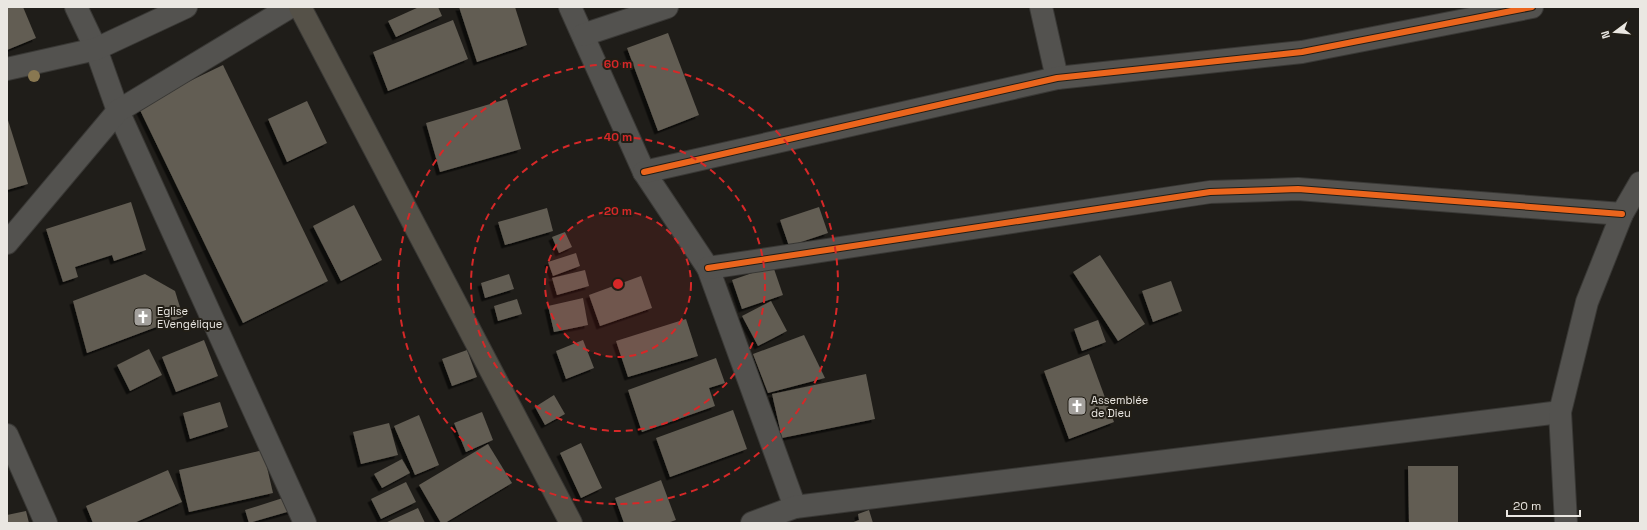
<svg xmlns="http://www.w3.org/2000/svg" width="1647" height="530" viewBox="0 0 1647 530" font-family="'Space Grotesk',sans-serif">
	<defs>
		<filter id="shadow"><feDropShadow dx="-3.5" dy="3.5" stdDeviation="0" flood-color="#0009"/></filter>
	</defs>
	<rect width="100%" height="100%" fill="#1f1d19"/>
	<g fill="#625d53" filter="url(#shadow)">
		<polygon points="7,7 23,7 36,38 7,50"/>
		<polygon points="419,7 438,7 442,16 396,37 388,21"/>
		<polygon points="459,7 515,7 527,45 477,62"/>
		<polygon points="453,20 468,59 388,91 373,52"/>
		<polygon points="668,33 699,115 658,131 627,48"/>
		<polygon points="223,65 328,281 243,323 138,106"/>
		<polygon points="507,99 521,149 440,172 426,123"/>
		<polygon points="307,101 327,143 287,162 268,119"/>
		<polygon points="7,117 28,184 7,190"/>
		<polygon points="131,202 146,250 114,261 112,255 75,267 78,277 63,282 46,229"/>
		<polygon points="354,205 382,260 341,281 313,226"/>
		<polygon points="819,207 828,233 789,246 780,220"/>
		<polygon points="547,208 553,231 505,245 498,222"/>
		<polygon points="565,232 572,247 559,253 552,237"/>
		<polygon points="576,253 580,266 553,276 548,262"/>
		<polygon points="1100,255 1145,324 1118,341 1073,272"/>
		<polygon points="773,266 783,295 742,309 732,280"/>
		<polygon points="585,270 589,286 557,295 552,278"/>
		<polygon points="145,274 175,291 183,317 87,353 73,301"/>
		<polygon points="509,274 514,289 485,298 481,283"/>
		<polygon points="641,276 652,308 600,326 589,295"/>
		<polygon points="1171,281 1182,311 1153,322 1142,291"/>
		<polygon points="583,298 588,325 554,332 548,306"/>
		<polygon points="517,299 522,314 498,321 494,306"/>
		<polygon points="771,301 787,331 758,346 742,316"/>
		<polygon points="686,319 698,356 628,377 616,341"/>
		<polygon points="1098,320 1106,342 1082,351 1074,329"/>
		<polygon points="804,335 825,378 768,393 753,354"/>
		<polygon points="204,340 218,376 176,392 162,357"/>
		<polygon points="583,340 594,368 566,379 556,351"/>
		<polygon points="149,349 162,375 130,391 117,365"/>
		<polygon points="467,350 477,377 452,386 442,359"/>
		<polygon points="1089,354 1114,422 1069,439 1044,371"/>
		<polygon points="716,358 725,383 709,388 715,406 642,432 628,390"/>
		<polygon points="866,374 875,419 782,438 772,394"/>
		<polygon points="554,395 565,414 545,425 535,407"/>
		<polygon points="220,402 228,427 190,439 183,413"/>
		<polygon points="733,410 747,449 670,477 656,438"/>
		<polygon points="482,412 493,440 466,452 454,423"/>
		<polygon points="419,415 439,465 415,475 394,426"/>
		<polygon points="389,423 398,455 361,464 353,432"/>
		<polygon points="581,443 602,488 581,498 560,453"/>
		<polygon points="488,444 512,483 445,523 441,523 419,485"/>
		<polygon points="263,450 273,493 189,512 179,470"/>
		<polygon points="402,459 410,473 382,488 374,474"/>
		<polygon points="1408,466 1458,466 1458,523 1409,523"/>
		<polygon points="168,470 182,502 134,523 93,523 86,506"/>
		<polygon points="661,480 676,520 667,523 624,523 615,498"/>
		<polygon points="406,482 416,502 381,519 371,499"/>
		<polygon points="289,496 294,510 249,523 245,510"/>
		<polygon points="418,508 425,523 385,523"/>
		<polygon points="869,510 873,523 851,523 859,520 858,514"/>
		<polygon points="26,511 29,523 7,523 7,515"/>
	</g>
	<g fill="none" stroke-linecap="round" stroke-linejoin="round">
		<defs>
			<g id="minor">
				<polyline points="76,7 96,49 118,111 305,523"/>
				<polyline points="570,7 644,172 708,268 795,507"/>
				<polyline points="1041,7 1057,78"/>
				<polyline points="583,35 667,7"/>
				<polyline points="7,69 96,49 186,7"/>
				<polyline points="644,172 1057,78 1302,52 1532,7"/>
				<polyline points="7,243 118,111 290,7"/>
				<polyline points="708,268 1210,192 1298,189 1622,214"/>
				<polyline points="7,435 46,523"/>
				<polyline points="752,523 795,507 1560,412"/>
				<polyline points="1566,523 1560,412 1587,302 1622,214 1640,183"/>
			</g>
			<polyline id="major" points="300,7 571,523"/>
		</defs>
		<use href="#minor" stroke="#393835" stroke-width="24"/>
		<use href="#major" stroke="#393835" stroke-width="24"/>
		<use href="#minor" stroke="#53524f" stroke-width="22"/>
		<use href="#major" stroke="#555148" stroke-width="22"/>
		<defs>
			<g id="cycleway">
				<polyline points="644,172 1057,78 1302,52 1532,7"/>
				<polyline points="708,268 1210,192 1298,189 1622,214"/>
			</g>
		</defs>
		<use href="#cycleway" stroke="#221e16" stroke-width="8"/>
		<use href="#cycleway" stroke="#eb651d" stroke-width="6"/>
	</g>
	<circle fill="#897851" cx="34" cy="76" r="6"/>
	<circle cx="618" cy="284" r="73" fill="#d62828" fill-opacity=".12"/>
	<g fill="none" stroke="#d62828" stroke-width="2" stroke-dasharray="7 5">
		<circle cx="618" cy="284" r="73"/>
		<circle cx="618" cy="284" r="147"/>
		<circle cx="618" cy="284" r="220"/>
	</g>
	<defs>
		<symbol id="church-square" viewBox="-11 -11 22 22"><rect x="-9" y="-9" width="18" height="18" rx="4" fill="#a3a09c" stroke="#221e16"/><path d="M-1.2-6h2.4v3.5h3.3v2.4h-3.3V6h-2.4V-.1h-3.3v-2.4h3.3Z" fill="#fff"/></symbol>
	</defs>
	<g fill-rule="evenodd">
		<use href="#church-square" x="132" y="306" width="22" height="22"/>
		<use href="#church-square" x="1066" y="395" width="22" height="22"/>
	</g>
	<g text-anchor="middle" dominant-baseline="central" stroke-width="4" stroke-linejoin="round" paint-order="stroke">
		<g font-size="11" fill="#eae7e2" stroke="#221e16" text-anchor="start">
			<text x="157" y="311">Eglise<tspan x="157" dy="13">EVengélique</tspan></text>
			<text x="1091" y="400">Assemblée<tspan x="1091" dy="13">de Dieu</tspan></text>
		</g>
	</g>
	<circle cx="618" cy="284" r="6" fill="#d62828" stroke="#221e16" stroke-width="2"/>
	<g font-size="12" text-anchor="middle" font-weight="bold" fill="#d62828" stroke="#221e16" stroke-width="4" stroke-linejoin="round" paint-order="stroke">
		<text x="618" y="68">60 m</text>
		<text x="618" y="141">40 m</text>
		<text x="618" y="215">20 m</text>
	</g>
	<rect width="1647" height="530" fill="none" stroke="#eae7e2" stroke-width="16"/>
	<g transform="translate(1615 32) rotate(254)" stroke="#221e16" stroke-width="3" paint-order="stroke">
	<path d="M0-3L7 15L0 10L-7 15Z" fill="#eae7e2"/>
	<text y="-6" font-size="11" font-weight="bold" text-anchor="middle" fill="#eae7e2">N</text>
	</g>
	<path d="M1507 510v6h73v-6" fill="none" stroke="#eae7e2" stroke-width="2"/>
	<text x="1513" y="510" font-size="12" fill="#eae7e2" stroke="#221e16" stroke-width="3" paint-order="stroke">20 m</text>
</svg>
